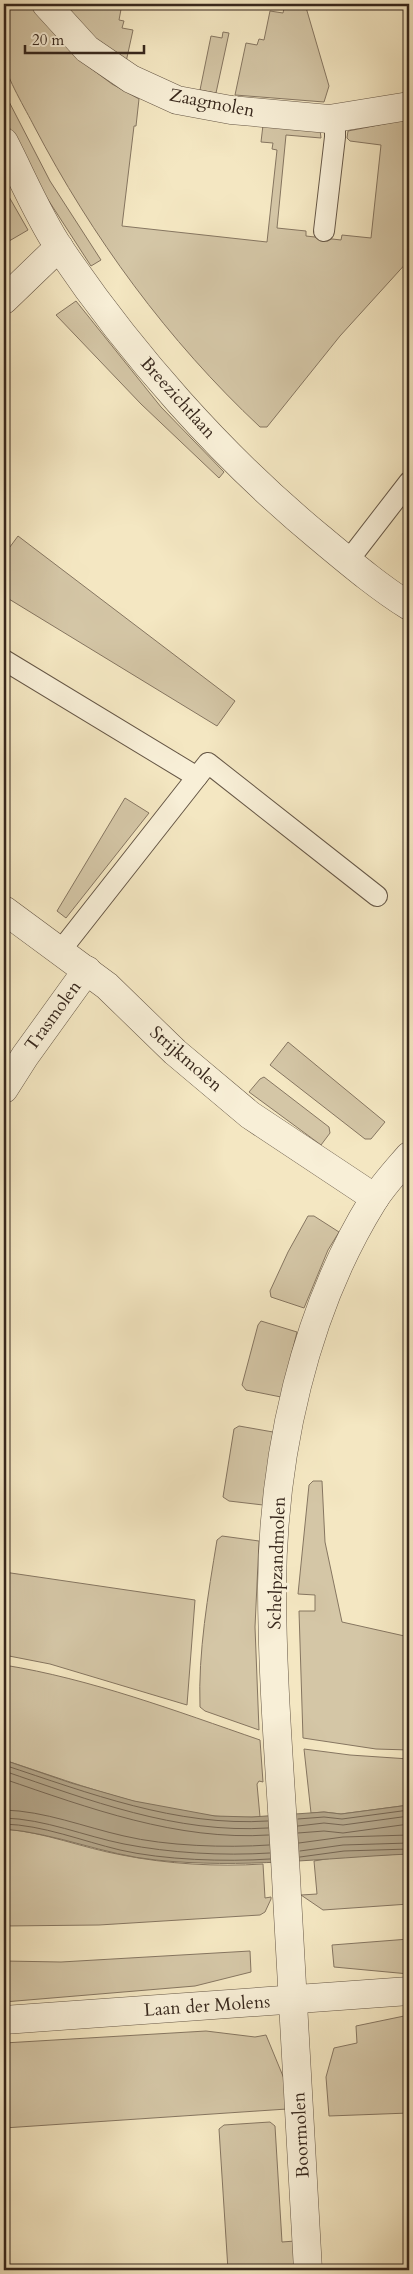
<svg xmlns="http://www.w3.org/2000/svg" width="413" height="2274" viewBox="0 0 413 2274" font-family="Cardo,serif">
	<rect width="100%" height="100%" fill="#f4e7c2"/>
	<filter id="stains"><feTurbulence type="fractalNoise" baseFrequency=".004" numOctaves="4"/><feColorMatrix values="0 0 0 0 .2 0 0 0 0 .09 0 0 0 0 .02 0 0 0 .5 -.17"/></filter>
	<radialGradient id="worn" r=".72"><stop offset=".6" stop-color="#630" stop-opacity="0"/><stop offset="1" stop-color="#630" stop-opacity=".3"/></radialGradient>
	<g fill="#d4c6a6" stroke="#867661">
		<path d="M4,4H26L31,6L77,58L112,84L139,99L136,126H134L122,226L267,242L277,150L272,149L273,143L261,142L263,125L320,130L321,138L286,135L277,228L306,231V236L341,240L342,235L371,238L381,145L350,141L347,138L348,131L409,119V260L340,336L267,427H260C168,341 92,237 34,126C26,110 6,77 4,61C1,43 4,22 4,4Z"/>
		<polygon points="65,4 122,4 119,20 124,21 122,28 133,30 126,62 94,37"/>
		<polygon points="285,4 305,4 329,86 324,102 235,95 246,43 257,45 259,39 264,40 270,11 283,13"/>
		<polygon points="223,32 229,33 216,93 200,90 211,36 222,38"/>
		<polygon points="4,92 50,181 101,260 91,266 45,195 8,125 4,117"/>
		<polygon points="4,188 28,230 4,244"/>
		<polygon points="76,301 161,407 224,472 219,478 141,404 56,315"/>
		<polygon points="18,536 235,701 217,726 4,596 4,555"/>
		<polygon points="125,798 149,813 66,918 57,911"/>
		<polygon points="288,1042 385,1122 371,1139 365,1139 270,1065"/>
		<polygon points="264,1077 329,1127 330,1133 321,1145 249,1092 260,1079"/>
		<polygon points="308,1216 314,1216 339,1232 328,1250 304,1308 271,1297 270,1291 288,1252"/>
		<polygon points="261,1321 297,1332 281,1397 246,1390 242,1385 258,1325"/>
		<polygon points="239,1426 273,1432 263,1505 229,1501 223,1497 234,1429"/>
		<polygon points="313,1481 322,1481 325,1542 342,1622 409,1637 409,1750 376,1749 303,1738 299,1611 315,1611 315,1595 298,1594 309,1485"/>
		<path d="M222,1536L259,1541L255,1627L259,1730L205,1711L200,1707C198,1652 208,1595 217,1540Z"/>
		<polygon points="4,1572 195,1600 187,1705 50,1664 4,1655"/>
		<path d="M4,1665C91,1679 176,1711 260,1740L263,1782L259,1781L257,1784L260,1817C174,1822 84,1786 4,1760Z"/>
		<polygon points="304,1749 350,1755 409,1759 409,1805 341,1814 324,1812 311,1813"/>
		<path d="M4,1829C45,1832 82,1848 122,1855C167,1864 217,1867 263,1864L265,1898L271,1897V1899L265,1912L260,1915L99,1925L4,1926Z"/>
		<polygon points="409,1854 409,1904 323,1910 301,1895 317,1894 314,1861 344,1856"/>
		<polygon points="409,1939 409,1974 334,1967 332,1945"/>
		<polygon points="250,1951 251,1972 195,1986 4,2002 4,1961 61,1962"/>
		<polygon points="409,2015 409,2113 329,2116 326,2077 334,2048 357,2043 356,2026"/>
		<polygon points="206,2031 255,2037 266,2035 285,2081 287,2109 4,2128 4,2043"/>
		<polygon points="270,2122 275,2126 282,2242 295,2241 294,2262 291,2270 228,2270 219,2129 224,2125"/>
	</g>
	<path fill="#b4a68a" stroke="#82735e" d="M4,1760L71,1783L134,1801L215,1816L252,1817L324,1812L341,1814L409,1805V1854C323,1858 242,1869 156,1860C104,1855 56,1833 4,1829Z"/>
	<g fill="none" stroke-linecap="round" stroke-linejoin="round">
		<g stroke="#766653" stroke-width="1">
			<path d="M4,1765C89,1793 176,1827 268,1821"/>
			<path d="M4,1771C89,1800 176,1834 268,1828"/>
			<path d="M4,1779C89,1808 177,1841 269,1835"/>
			<path d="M4,1810C45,1811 84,1827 124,1836C166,1846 226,1848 269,1845"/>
			<path d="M4,1818C45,1819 84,1836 124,1844C170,1853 222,1856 270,1853"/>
			<polyline points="298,1819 324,1817 342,1819 409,1810"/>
			<path d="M4,1824C43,1825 82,1841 120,1850C163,1860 226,1862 270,1859"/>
			<polyline points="298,1826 324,1823 343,1825 409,1816"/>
			<polyline points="298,1833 324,1831 343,1833 409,1824"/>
			<polyline points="299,1843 343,1837 409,1835"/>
			<polyline points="300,1851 343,1845 409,1843"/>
			<polyline points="300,1857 344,1851 409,1849"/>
		</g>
		<defs>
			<g id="lane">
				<polyline points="324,231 335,137 335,118"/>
				<polyline points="348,561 409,482"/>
				<polyline points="4,660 197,777 208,763 377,896"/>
				<polyline points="61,950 197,777"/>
			</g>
			<g id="street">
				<polyline points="46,4 87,49 131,79 177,100 231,110 329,119 409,106"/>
				<path d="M4,142C22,177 38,216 60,249C131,354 221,456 319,537C348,561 377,586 409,606"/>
				<polyline points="4,300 59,247"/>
				<polyline points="4,910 107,986 175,1052 250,1115 375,1198"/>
				<polyline points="4,1089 25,1056 87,970"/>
				<polyline points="4,2020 409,1991"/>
				<path d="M308,2270C301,2146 294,2021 287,1896C282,1793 272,1690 272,1586C273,1455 304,1312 373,1201C383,1185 397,1170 409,1156"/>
			</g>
		</defs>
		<use href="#lane" stroke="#665746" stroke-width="22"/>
		<use href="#street" stroke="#665746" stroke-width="29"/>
		<use href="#lane" stroke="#f8efd7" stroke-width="20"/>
		<use href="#street" stroke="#f8efd7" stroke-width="28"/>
	</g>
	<g text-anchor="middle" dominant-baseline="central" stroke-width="5" stroke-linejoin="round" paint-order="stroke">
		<g font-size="18" fill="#37271c" stroke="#f8efd7">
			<text transform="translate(212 103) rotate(11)">Zaagmolen</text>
			<text transform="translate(178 398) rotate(48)">Breezichtlaan</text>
			<text transform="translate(53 1016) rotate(-54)">Trasmolen</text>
			<text transform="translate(186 1059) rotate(41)">Strijkmolen</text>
			<text transform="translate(277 1563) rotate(-88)">Schelpzandmolen</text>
			<text transform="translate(207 2006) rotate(-4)">Laan der Molens</text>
			<text transform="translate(301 2135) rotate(-93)">Boormolen</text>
		</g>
	</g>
	<rect width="413" height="2274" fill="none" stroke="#f4e7c2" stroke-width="20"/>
	<rect x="5" y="5" width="403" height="2264" fill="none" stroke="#37271c" stroke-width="2.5"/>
	<rect x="10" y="10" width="393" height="2254" fill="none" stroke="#37271c"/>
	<path d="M25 45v8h119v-8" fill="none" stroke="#37271c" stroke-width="2.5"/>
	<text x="32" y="45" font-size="15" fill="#37271c" stroke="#f8efd7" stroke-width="4" paint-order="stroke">20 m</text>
	<rect width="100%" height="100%" filter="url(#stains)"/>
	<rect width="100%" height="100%" fill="url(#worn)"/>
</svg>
